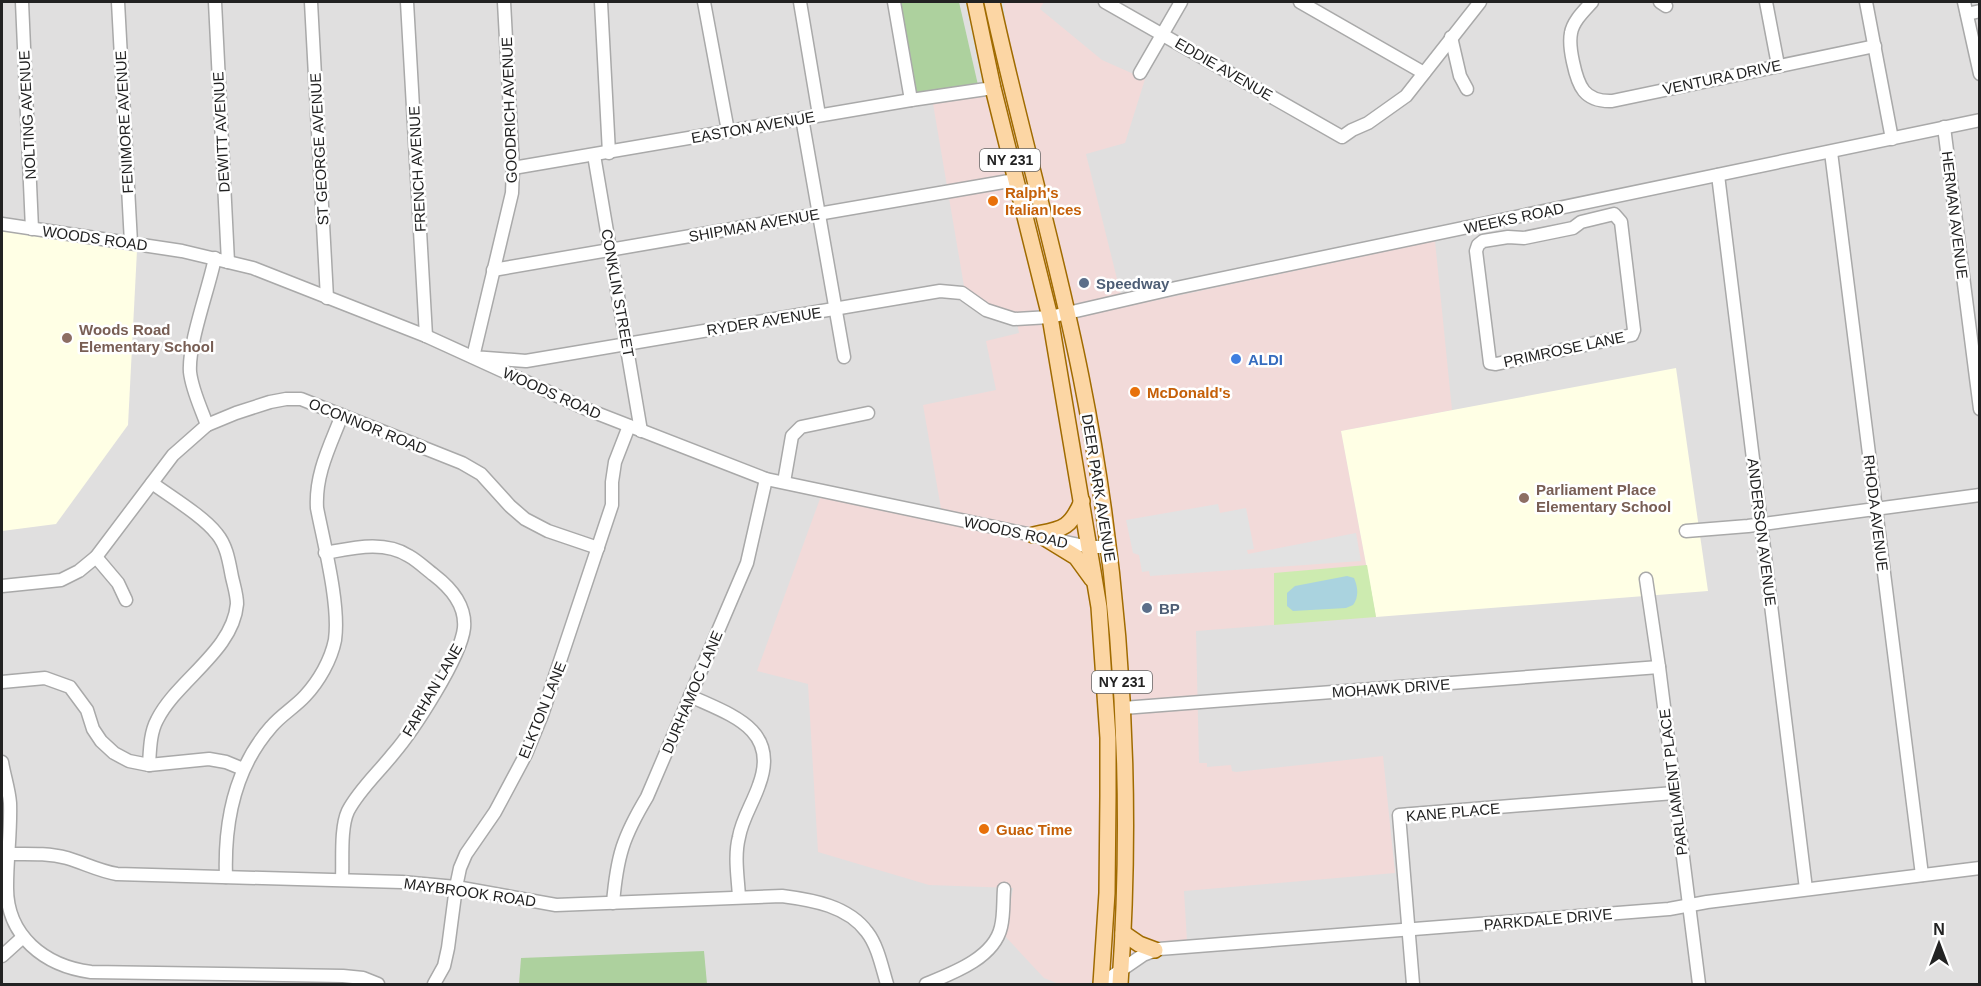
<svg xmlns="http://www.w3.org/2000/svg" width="1981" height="986" viewBox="0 0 1981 986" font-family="Arial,sans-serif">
	<rect width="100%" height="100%" fill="#f2efe9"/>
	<polygon fill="#e0dfdf" points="2,2 1979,2 1979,984 1127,984 1128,974 1097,984 2,984"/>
	<polygon fill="#f2dad9" points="1004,2 1044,2 1040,9 1102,60 1145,79 1125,143 1086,154 1124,307 1435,241 1452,410 1341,431 1376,617 1196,631 1199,763 1207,763 1207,767 1231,765 1232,771 1236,772 1383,756 1395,873 1184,891 1187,941 1114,974 1098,974 1088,984 1059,984 1044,978 1004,935 1013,888 929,885 818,852 808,684 757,671 821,496 943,520 923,405 996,390 986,341 1019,333 1015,313 993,307 965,292 931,92 1017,79 1006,29"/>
	<g fill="#ffffe5">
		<polygon points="2,228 137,250 128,425 56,524 2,531"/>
		<polygon points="1676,368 1708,591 1376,617 1341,431"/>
	</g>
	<polygon fill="#cdebb0" points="1367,565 1376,617 1274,625 1274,573"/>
	<g fill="#add19e">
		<polygon points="899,2 959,2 978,85 914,94"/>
		<polygon points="704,951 707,984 519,984 521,958"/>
	</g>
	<polygon fill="#e2e2e2" points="1218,504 1220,513 1246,508 1254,549 1247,550 1248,554 1356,533 1361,561 1150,576 1149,571 1142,572 1139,555 1133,553 1126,520"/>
	<path fill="#aad3df" d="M1347,576L1354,578C1358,587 1359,597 1353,605L1346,608L1293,611L1287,606V593L1295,586Z"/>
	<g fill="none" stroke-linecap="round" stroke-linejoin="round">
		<defs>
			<g id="minor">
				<polyline points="22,2 32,229"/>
				<polyline points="118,2 131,243"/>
				<polyline points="215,2 228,262"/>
				<polyline points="311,2 327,298"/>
				<polyline points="407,2 426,336"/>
				<polyline points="504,2 513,168 512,193 473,357 526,361 940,291 962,293 986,310 1014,319 1050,317 1176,288 1980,120"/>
				<polyline points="601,2 609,153"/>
				<polyline points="704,2 728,131"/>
				<polyline points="800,2 819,115"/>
				<polyline points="894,2 911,100"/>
				<polyline points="1105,2 1342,137 1352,130 1368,123 1406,96 1480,2"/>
				<polyline points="1300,2 1424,73"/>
				<path d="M1592,2C1584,11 1573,21 1571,33C1569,43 1571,53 1573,62C1578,86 1584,102 1612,101L1875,46"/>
				<polyline points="1660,2 1666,6"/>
				<polyline points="1766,2 1778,65"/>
				<polyline points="1866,2 1892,139"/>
				<polyline points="1964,2 1980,74"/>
				<polyline points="1967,14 1980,11"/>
				<polyline points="1451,37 1460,76 1467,89"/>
				<polyline points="1140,73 1181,2"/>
				<polyline points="802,118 844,357"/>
				<polyline points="1944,127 1980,409"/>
				<polyline points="1831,152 1922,875"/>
				<polyline points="594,155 641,431"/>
				<polyline points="513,168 911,100 993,88"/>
				<polyline points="1718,175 1806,889"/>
				<polygon points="1614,214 1621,222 1634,330 1632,335 1496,364 1490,363 1476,251 1478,245 1483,241 1508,237 1524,238 1573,228 1581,222"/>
				<polyline points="2,224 182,251 253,268 426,336 586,409 766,479 1089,547 1109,547"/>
				<polyline points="493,270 1015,180"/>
				<path d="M207,425C201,408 192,390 190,372C188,344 209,288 215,258"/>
				<polyline points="784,482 792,436 801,427 868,413"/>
				<polyline points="1686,531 1748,526 1980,495"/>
				<path d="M325,553C353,548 384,540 409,556C418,561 426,569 434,575C451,588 466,606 464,628C461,657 413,731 393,754C378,773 359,790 348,811C340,828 343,861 342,879"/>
				<polyline points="96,557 118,583 126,600"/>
				<polyline points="1646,579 1659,667 1699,984"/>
				<polyline points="2,586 61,580 79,571 96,557 173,455 207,425 236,413 270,402 286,399 301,399 462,463 481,474 510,506 525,519 548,531 598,548"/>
				<polyline points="2,682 45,678 70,687 87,710 93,729 101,741 114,753 129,761 149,765 209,759 226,762 243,769"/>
				<path d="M690,696C731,715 780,729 759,785C753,803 742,819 739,837C734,856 738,878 739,897"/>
				<polyline points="1123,708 1659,667"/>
				<path d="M2,762C4,775 9,789 10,803C11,831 7,858 7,886C6,936 45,966 91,972L343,976L363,978L378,984"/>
				<path d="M149,765C150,750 150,733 157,720C177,680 233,651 237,604C237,595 234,586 232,577C229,562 227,546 217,534C203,516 171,497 152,483"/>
				<path d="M10,854C29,854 48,853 67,858C84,863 99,871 117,874L402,882L456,887L556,905L782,896C813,900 848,906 867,932C878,946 882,968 887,984"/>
				<path d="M226,877C224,822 234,769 271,727C281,715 295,707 305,696C319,681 331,660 335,640C340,605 324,544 317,508C315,474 330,446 342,415"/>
				<path d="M613,903C617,856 623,837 647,797L747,563L766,479"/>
				<polyline points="2,956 23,937"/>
				<polyline points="434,984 444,966 448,948 456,887 460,868 466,854 495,812 526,754 542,715 612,505 612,482 615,462 629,426"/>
				<path d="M926,984C953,973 994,958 1001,927C1004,915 1003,902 1004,889"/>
				<polyline points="1101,984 1143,955 1159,949 1669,909 1707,902 1980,868"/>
				<polyline points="1413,984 1399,815 1674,793"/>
			</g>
			<g id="major">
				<polyline points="975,2 993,88 1050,317 1099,607 1108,738 1108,796 1107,893 1101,984"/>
				<path d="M992,2C1019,127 1056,251 1081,377C1121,577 1134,781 1120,984"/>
				<path d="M1033,535C1061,529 1070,530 1082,501"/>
				<polyline points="1045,538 1076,557 1092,579"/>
				<polyline points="1123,933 1139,944 1155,950"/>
			</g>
		</defs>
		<use href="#minor" stroke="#a9a9a9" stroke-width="15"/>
		<use href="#major" stroke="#a06b00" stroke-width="18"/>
		<use href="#minor" stroke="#fff" stroke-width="12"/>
		<use href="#major" stroke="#fcd6a4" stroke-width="15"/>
	</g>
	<g fill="#e8710a" stroke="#fff" stroke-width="2">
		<circle cx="993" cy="201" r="6"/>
		<circle cx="1135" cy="392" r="6"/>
		<circle cx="984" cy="829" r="6"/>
	</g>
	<g fill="#5c6f8a" stroke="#fff" stroke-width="2">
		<circle cx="1084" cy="283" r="6"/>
		<circle cx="1147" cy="608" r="6"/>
	</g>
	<g fill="#8d6e63" stroke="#fff" stroke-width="2">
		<circle cx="67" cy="338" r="6"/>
		<circle cx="1524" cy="498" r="6"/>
	</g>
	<circle fill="#3f7fe0" stroke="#fff" stroke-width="2" cx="1236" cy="359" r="6"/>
	<g text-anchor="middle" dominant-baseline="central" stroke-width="5" stroke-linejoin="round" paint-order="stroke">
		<g fill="#fff" stroke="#646464" stroke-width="1.5">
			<rect x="980" y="149" width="60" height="22" rx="4.5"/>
			<rect x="1092" y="671" width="60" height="22" rx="4.5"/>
		</g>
		<g font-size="14" font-weight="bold" fill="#222">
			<text x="1010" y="160">NY 231</text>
			<text x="1122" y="682">NY 231</text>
		</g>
		<g font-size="15" fill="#222" stroke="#fff">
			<text transform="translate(1224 69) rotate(30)">EDDIE AVENUE</text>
			<text transform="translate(1722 77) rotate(-12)">VENTURA DRIVE</text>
			<text transform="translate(509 110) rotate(-92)">GOODRICH AVENUE</text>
			<text transform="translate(27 115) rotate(-93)">NOLTING AVENUE</text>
			<text transform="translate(124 122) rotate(-93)">FENIMORE AVENUE</text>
			<text transform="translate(753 127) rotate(-10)">EASTON AVENUE</text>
			<text transform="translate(221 132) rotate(-93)">DEWITT AVENUE</text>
			<text transform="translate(319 149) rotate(-93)">ST GEORGE AVENUE</text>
			<text transform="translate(417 169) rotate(-93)">FRENCH AVENUE</text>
			<text transform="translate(1955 215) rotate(83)">HERMAN AVENUE</text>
			<text transform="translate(1514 218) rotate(-12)">WEEKS ROAD</text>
			<text transform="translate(754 225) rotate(-10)">SHIPMAN AVENUE</text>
			<text transform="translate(95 238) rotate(8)">WOODS ROAD</text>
			<text transform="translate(618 293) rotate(80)">CONKLIN STREET</text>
			<text transform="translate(764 321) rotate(-9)">RYDER AVENUE</text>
			<text transform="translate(1564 349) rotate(-12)">PRIMROSE LANE</text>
			<text transform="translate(552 393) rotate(24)">WOODS ROAD</text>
			<text transform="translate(368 426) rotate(22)">OCONNOR ROAD</text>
			<text transform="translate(1099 488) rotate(81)">DEER PARK AVENUE</text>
			<text transform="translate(1876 513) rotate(83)">RHODA AVENUE</text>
			<text transform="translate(1016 532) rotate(12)">WOODS ROAD</text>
			<text transform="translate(1762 532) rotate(83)">ANDERSON AVENUE</text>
			<text transform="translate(1391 688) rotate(-4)">MOHAWK DRIVE</text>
			<text transform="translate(432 690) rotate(-60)">FARHAN LANE</text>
			<text transform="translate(692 692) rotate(-67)">DURHAMOC LANE</text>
			<text transform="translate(542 710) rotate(-68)">ELKTON LANE</text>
			<text transform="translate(1673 782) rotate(-97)">PARLIAMENT PLACE</text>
			<text transform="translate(1453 812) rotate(-5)">KANE PLACE</text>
			<text transform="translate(470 892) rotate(8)">MAYBROOK ROAD</text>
			<text transform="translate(1548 919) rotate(-5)">PARKDALE DRIVE</text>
		</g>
		<g font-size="15" font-weight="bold" fill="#c56008" stroke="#fff" text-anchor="start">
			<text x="1005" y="192">Ralph's<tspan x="1005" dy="17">Italian Ices</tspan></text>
			<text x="1147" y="392">McDonald's</text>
			<text x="996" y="829">Guac Time</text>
		</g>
		<g font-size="15" font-weight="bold" fill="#4e5e75" stroke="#fff" text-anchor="start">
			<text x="1096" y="283">Speedway</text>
			<text x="1159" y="608">BP</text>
		</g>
		<g font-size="15" font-weight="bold" fill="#785e54" stroke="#fff" text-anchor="start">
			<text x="79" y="329">Woods Road<tspan x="79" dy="17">Elementary School</tspan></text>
			<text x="1536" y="489">Parliament Place<tspan x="1536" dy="17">Elementary School</tspan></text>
		</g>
		<g font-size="15" font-weight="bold" fill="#366cbe" stroke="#fff" text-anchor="start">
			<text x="1248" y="359">ALDI</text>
		</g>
	</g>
	<rect width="1981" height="986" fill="none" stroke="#222222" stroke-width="6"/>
	<g transform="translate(1939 944)" stroke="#ffffff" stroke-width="4.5" paint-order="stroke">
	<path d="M0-4.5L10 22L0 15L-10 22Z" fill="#222222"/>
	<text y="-9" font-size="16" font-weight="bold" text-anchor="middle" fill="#222222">N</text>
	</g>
</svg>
